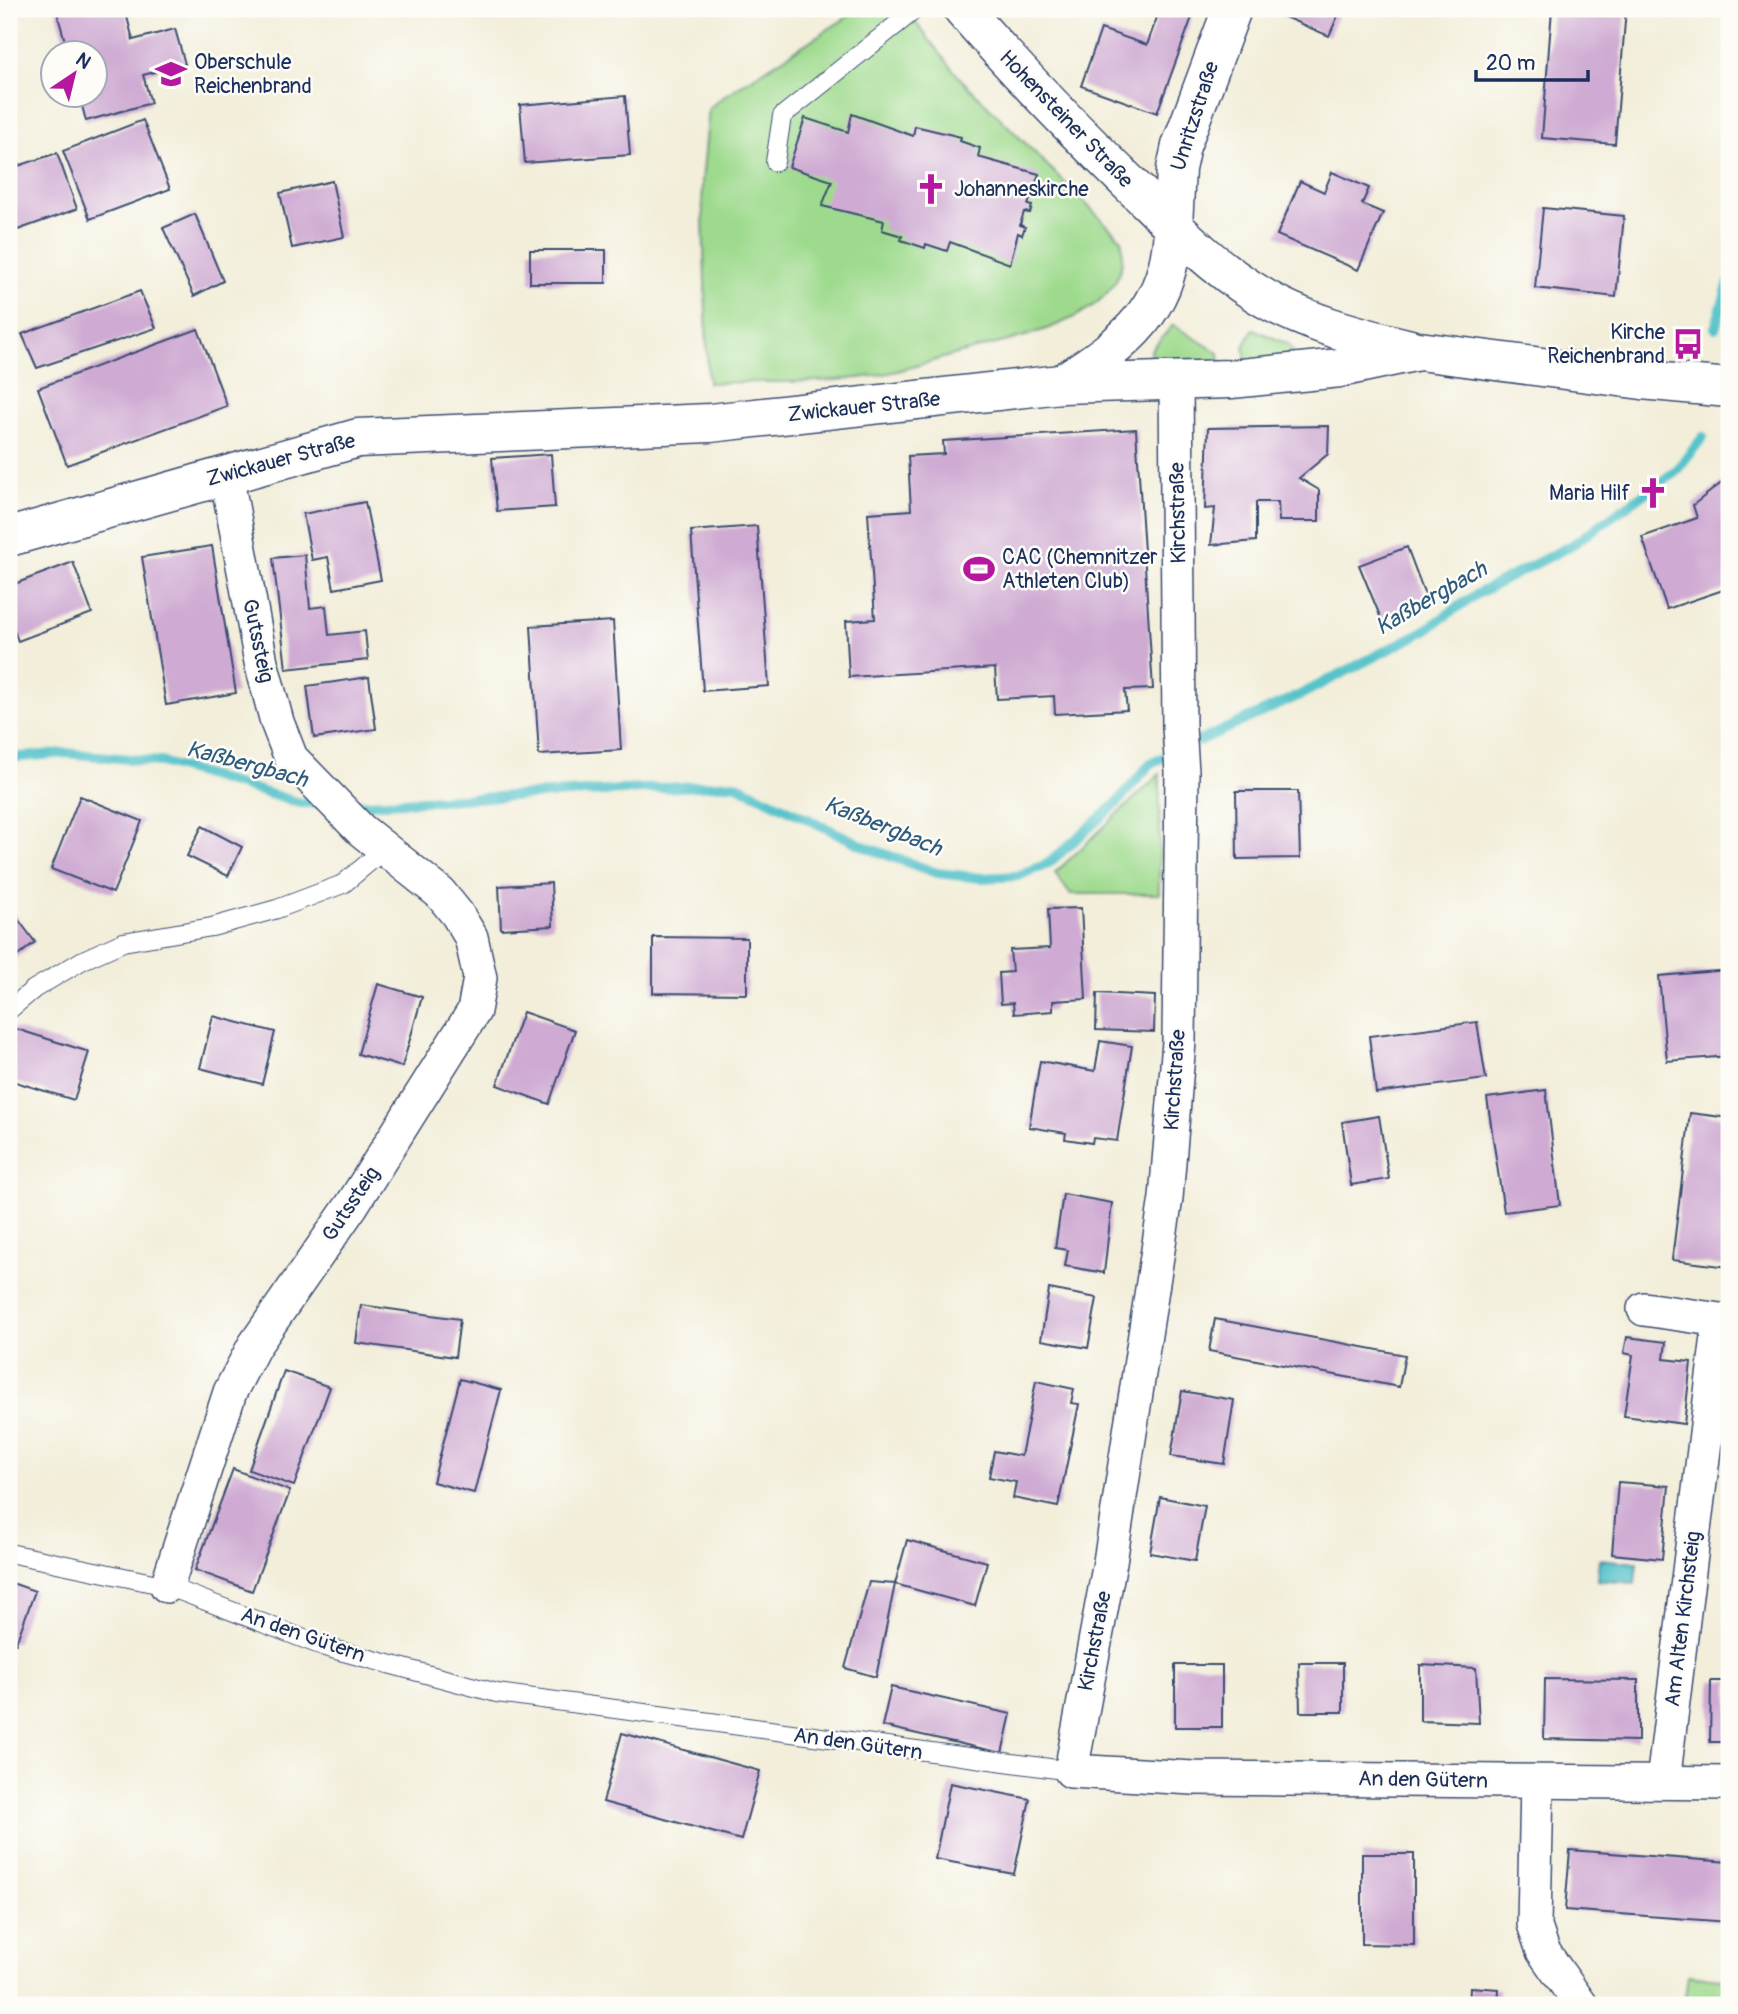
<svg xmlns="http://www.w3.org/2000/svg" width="1738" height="2014" viewBox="0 0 1738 2014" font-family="Pangolin,sans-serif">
	<rect width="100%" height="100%" fill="#fdfcf7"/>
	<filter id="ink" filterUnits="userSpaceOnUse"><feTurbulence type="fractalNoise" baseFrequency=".0143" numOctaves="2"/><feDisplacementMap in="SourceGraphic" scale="14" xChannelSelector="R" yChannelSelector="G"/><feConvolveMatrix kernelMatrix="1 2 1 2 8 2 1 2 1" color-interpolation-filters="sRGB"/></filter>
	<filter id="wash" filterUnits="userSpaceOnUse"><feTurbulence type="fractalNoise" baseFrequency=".00686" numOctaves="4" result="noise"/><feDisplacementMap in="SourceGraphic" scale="28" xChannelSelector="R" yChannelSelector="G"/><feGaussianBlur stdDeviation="1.57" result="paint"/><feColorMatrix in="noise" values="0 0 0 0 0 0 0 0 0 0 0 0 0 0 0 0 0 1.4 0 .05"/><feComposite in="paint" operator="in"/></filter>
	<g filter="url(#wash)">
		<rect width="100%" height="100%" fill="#f2eeda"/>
		<g fill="#9eda8d" stroke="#5c8476" stroke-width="2">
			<path d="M860,9H905L959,77L1121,239C1138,319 1015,338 961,353C932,360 903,372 873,376C822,384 760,381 708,383L702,182L709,108L727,94Z"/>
			<polygon points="1173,325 1219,353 1220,363 1160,365 1152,359 1151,350"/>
			<polygon points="1253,329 1288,344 1293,350 1292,358 1246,364 1244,347"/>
			<polygon points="1160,774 1159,894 1070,894 1055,873"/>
			<polygon points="1688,1975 1729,1980 1729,2005 1684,2005"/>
		</g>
		<polygon fill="#56c3cb" stroke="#387994" stroke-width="2" points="1599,1559 1637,1563 1635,1583 1597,1580"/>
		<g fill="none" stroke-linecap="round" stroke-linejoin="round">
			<g stroke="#56c3cb" stroke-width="10">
				<polyline points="1715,328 1729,283"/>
				<polyline points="9,758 65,753 161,762 300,803 324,804"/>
				<polyline points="347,805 735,784 868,848 937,873 981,878 1018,876 1049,863 1116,804 1151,763 1300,695 1424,631 1475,595 1572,545 1676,471 1703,437"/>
			</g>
		</g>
		<g id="blocks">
			<g fill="#cfabd3">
				<polygon points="56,9 125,9 133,40 175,29 185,64 143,75 151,103 86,121 79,94 94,94 94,52 68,52"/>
				<polygon points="1160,9 1195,9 1157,113 1081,86 1101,29 1147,45"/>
				<polygon points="1283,9 1341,9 1329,36 1280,15"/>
				<polygon points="1552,9 1626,9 1615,144 1542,138"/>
				<polygon points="625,96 630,155 525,163 520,105"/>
				<polygon points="852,114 913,136 915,126 961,137 960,141 980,148 978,157 1039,174 1028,205 1032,206 1030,213 1024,212 1020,225 1025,227 1022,235 1018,233 1010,264 950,242 947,251 926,244 925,248 901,240 902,236 882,230 884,221 822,206 832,181 789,167 805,118 848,132"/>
				<polygon points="143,120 170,189 90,219 63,151"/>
				<polygon points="57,153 77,209 9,233 9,169"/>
				<polygon points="1332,172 1369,188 1362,204 1383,213 1358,270 1277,235 1300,181 1324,192"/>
				<polygon points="332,181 344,237 292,248 280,193"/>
				<polygon points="1543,208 1624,216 1616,297 1535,288"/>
				<polygon points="195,214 223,281 194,296 163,228"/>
				<rect x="530" y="250" width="76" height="33"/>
				<polygon points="140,291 156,328 37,368 22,334"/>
				<polygon points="198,329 227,406 67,465 38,388"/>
				<polygon points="1329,426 1328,454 1299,478 1319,490 1319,521 1279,521 1278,502 1256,502 1256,541 1211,545 1215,508 1205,509 1208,428"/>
				<polygon points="1136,429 1153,689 1125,690 1127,710 1055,714 1054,696 997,699 995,668 849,677 846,621 875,619 868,513 911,510 908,456 944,454 943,441"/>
				<polygon points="551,454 555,507 497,511 492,458"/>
				<polygon points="1729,477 1729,588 1667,609 1642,537 1697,518 1693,505"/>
				<polygon points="365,502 381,580 334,589 328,557 312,560 303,514"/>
				<polygon points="757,526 769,686 703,691 691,531"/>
				<polygon points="212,546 236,693 166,705 142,557"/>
				<polygon points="1407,547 1428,603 1382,621 1359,565"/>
				<polygon points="305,555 310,608 326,606 329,635 365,631 368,660 286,669 273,558"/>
				<polygon points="73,562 92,613 18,641 9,617 9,586"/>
				<polygon points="613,621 621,750 539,755 531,626"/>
				<polygon points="369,677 376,729 314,738 307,686"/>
				<polygon points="1236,791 1298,791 1300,858 1237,859"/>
				<polygon points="80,796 142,821 113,893 51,869"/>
				<polygon points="202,826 242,847 228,876 187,856"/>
				<polygon points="551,883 553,926 501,929 499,886"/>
				<polygon points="9,907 35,942 9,963"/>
				<polygon points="1081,908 1086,999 1053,1001 1053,1011 1014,1014 1013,1003 1001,1004 999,973 1012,972 1010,950 1050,948 1048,909"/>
				<polygon points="653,937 747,938 747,994 653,993"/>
				<polygon points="1729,970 1729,1056 1667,1061 1659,976"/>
				<polygon points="378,984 422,997 402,1067 358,1054"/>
				<polygon points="1097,993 1155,996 1154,1032 1096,1030"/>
				<polygon points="523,1012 575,1030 549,1104 497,1085"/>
				<polygon points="213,1016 275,1032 262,1084 200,1068"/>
				<polygon points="1477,1022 1486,1079 1376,1093 1369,1036"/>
				<polygon points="10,1027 89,1052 74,1100 9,1080"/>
				<polygon points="1100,1041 1132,1046 1117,1141 1093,1138 1092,1143 1065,1139 1066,1133 1029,1127 1040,1061 1095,1071"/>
				<polygon points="1546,1090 1560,1205 1504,1212 1487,1098"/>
				<polygon points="1690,1113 1729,1118 1729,1267 1672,1260"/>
				<polygon points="1379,1116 1389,1179 1351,1185 1342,1122"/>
				<polygon points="1063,1194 1112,1203 1104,1273 1065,1266 1068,1250 1055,1248"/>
				<polygon points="1049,1289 1097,1298 1088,1348 1041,1340"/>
				<polygon points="361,1305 460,1319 455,1357 356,1343"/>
				<polygon points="1215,1319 1405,1355 1399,1387 1209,1351"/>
				<polygon points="1627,1337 1666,1342 1664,1359 1691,1362 1684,1424 1624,1416 1633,1355 1624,1353"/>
				<polygon points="284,1371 330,1387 294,1486 249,1470"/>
				<polygon points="460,1379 501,1390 474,1493 433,1482"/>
				<polygon points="1036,1381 1074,1389 1071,1403 1079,1404 1058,1507 1013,1498 1016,1482 989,1477 994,1451 1021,1456"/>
				<polygon points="1182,1391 1234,1400 1224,1464 1171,1456"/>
				<polygon points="233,1469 290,1491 252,1591 195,1570"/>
				<polygon points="1618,1482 1669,1486 1662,1559 1612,1554"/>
				<polygon points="1160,1497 1205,1506 1195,1561 1150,1553"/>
				<polygon points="907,1540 987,1562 975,1606 895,1584 876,1677 845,1668 869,1582 895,1584"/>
				<polygon points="9,1582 35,1591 16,1643 9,1640"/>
				<polygon points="1299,1663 1343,1663 1343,1712 1300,1712"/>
				<rect x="1175" y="1665" width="47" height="62"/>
				<polygon points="1420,1665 1476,1668 1479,1723 1420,1721"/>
				<polygon points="1545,1679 1638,1680 1638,1741 1544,1739"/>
				<polygon points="1711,1681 1729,1681 1729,1742 1710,1742"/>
				<polygon points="891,1687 1011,1714 1002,1753 882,1726"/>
				<polygon points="622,1733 760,1771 741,1840 603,1802"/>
				<polygon points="950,1783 1030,1799 1014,1874 935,1859"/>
				<polygon points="1570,1850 1729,1862 1729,1922 1565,1910"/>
				<polygon points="1362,1854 1414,1854 1414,1945 1362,1944"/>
				<polygon points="1470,1987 1499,1989 1498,2005 1469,2005"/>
			</g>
		</g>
	</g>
	<g filter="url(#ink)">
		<use href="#blocks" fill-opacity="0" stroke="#3b4c71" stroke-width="2"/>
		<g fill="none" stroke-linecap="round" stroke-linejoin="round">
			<defs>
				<g id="service">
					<polyline points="775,162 782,116 916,9"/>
					<polyline points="9,1010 34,989 83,960 123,942 212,927 277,909 343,884 386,848"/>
					<polyline points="9,1553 167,1586 325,1647 497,1693 1071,1771"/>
				</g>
				<g id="minor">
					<polyline points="1176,381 1179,727 1182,772 1179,1042 1166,1198 1110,1562 1071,1771 1193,1778 1729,1783"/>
					<polyline points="1644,1309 1720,1320 1663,1782"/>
					<polyline points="167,1586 230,1392 254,1346 352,1205 474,1011 480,978 471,937 457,914 440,893 361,830 291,758 277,722 261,662 226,474"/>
					<polyline points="1537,1782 1534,1924 1543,1951 1581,2005"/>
				</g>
				<polyline id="tertiary" points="1173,226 1176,169 1181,146 1232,9"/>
				<g id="secondary">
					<path d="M963,9C1017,72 1075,131 1135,189C1173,226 1210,265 1256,293C1301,322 1358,336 1410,349"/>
					<path d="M1061,384C1126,343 1171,309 1173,226"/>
					<polyline points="9,537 358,438 710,423 1061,384 1231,379 1340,368 1419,351 1642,380 1729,388"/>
				</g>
			</defs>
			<use href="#service" stroke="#3b4c71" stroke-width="20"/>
			<use href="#minor" stroke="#3b4c71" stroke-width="36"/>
			<use href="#tertiary" stroke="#3b4c71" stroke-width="41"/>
			<use href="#secondary" stroke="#3b4c71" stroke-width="41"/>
			<use href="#service" stroke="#fff" stroke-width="18"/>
			<use href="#minor" stroke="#fff" stroke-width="33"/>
			<use href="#tertiary" stroke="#fff" stroke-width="38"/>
			<use href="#secondary" stroke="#fff" stroke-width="38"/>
		</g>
	</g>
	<defs>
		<symbol id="school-bare" viewBox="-9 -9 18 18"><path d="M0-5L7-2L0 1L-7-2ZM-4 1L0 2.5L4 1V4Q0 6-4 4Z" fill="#b5179e" stroke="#fdfcf7" stroke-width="2.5" paint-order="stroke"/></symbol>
		<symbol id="church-bare" viewBox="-9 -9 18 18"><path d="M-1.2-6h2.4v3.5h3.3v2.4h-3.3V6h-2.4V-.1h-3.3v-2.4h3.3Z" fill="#b5179e" stroke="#fdfcf7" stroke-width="2.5" paint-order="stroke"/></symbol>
		<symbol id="bus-bare" viewBox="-9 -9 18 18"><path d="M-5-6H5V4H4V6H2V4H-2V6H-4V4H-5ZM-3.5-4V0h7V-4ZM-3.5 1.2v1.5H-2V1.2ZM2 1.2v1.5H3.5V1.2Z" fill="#b5179e" stroke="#fdfcf7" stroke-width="2.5" paint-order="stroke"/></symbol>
		<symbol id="stadium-bare" viewBox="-9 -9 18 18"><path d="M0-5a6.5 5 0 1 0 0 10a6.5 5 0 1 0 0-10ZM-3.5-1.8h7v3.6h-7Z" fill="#b5179e" stroke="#fdfcf7" stroke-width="2.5" paint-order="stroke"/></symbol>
	</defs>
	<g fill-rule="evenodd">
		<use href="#school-bare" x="149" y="52" width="44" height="44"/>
		<use href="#church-bare" x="909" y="167" width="44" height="44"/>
		<use href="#bus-bare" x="1666" y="322" width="44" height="44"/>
		<use href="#church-bare" x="1631" y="471" width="44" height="44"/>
		<use href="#stadium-bare" x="957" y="547" width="44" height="44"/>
	</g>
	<g text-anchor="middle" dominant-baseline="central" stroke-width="5" stroke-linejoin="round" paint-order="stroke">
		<g font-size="21" fill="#1b2f5e" stroke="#fdfcf7" text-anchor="start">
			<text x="194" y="62">Oberschule<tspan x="194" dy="24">Reichenbrand</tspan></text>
			<text x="954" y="189">Johanneskirche</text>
			<text x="1665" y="332" text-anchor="end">Kirche<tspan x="1665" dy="24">Reichenbrand</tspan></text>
			<text x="1630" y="493" text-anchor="end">Maria Hilf</text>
			<text x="1002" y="557">CAC (Chemnitzer<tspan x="1002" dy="24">Athleten Club)</tspan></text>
		</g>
		<g font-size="21" fill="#1b2f5e" stroke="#fdfcf7">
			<text transform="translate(1195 116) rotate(-72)">Unritzstraße</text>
			<text transform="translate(1066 119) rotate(46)">Hohensteiner Straße</text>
			<text transform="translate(864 407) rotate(-6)">Zwickauer Straße</text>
			<text transform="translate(281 460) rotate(-15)">Zwickauer Straße</text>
			<text transform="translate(1178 513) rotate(-91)">Kirchstraße</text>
			<text transform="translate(258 641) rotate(78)">Gutssteig</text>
			<text transform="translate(1175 1080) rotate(-86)">Kirchstraße</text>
			<text transform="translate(351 1204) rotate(-56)">Gutssteig</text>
			<text transform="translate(1683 1619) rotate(-83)">Am Alten Kirchsteig</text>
			<text transform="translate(303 1635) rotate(19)">An den Gütern</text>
			<text transform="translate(1095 1641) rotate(-79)">Kirchstraße</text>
			<text transform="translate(858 1744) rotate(8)">An den Gütern</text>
			<text transform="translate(1423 1780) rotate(1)">An den Gütern</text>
		</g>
		<g font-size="23" font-style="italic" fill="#2d5b7f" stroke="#fdfcf7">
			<text transform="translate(1431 598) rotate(-30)">Kaßbergbach</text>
			<text transform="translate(247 764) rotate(15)">Kaßbergbach</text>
			<text transform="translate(883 826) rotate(22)">Kaßbergbach</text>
		</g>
	</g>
	<rect width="1738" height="2014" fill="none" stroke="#fdfcf7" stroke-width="35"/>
	<g transform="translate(74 74) rotate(35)"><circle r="33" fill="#fdfcf7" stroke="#a3aaba" stroke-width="2"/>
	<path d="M0-5L12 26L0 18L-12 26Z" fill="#b5179e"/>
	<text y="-10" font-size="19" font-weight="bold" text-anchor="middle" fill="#1b2f5e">N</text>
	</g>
	<path d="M1476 70v10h112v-10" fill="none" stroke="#1b2f5e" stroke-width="3.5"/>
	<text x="1486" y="70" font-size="21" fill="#1b2f5e" stroke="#fdfcf7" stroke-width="5" paint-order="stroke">20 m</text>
</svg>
